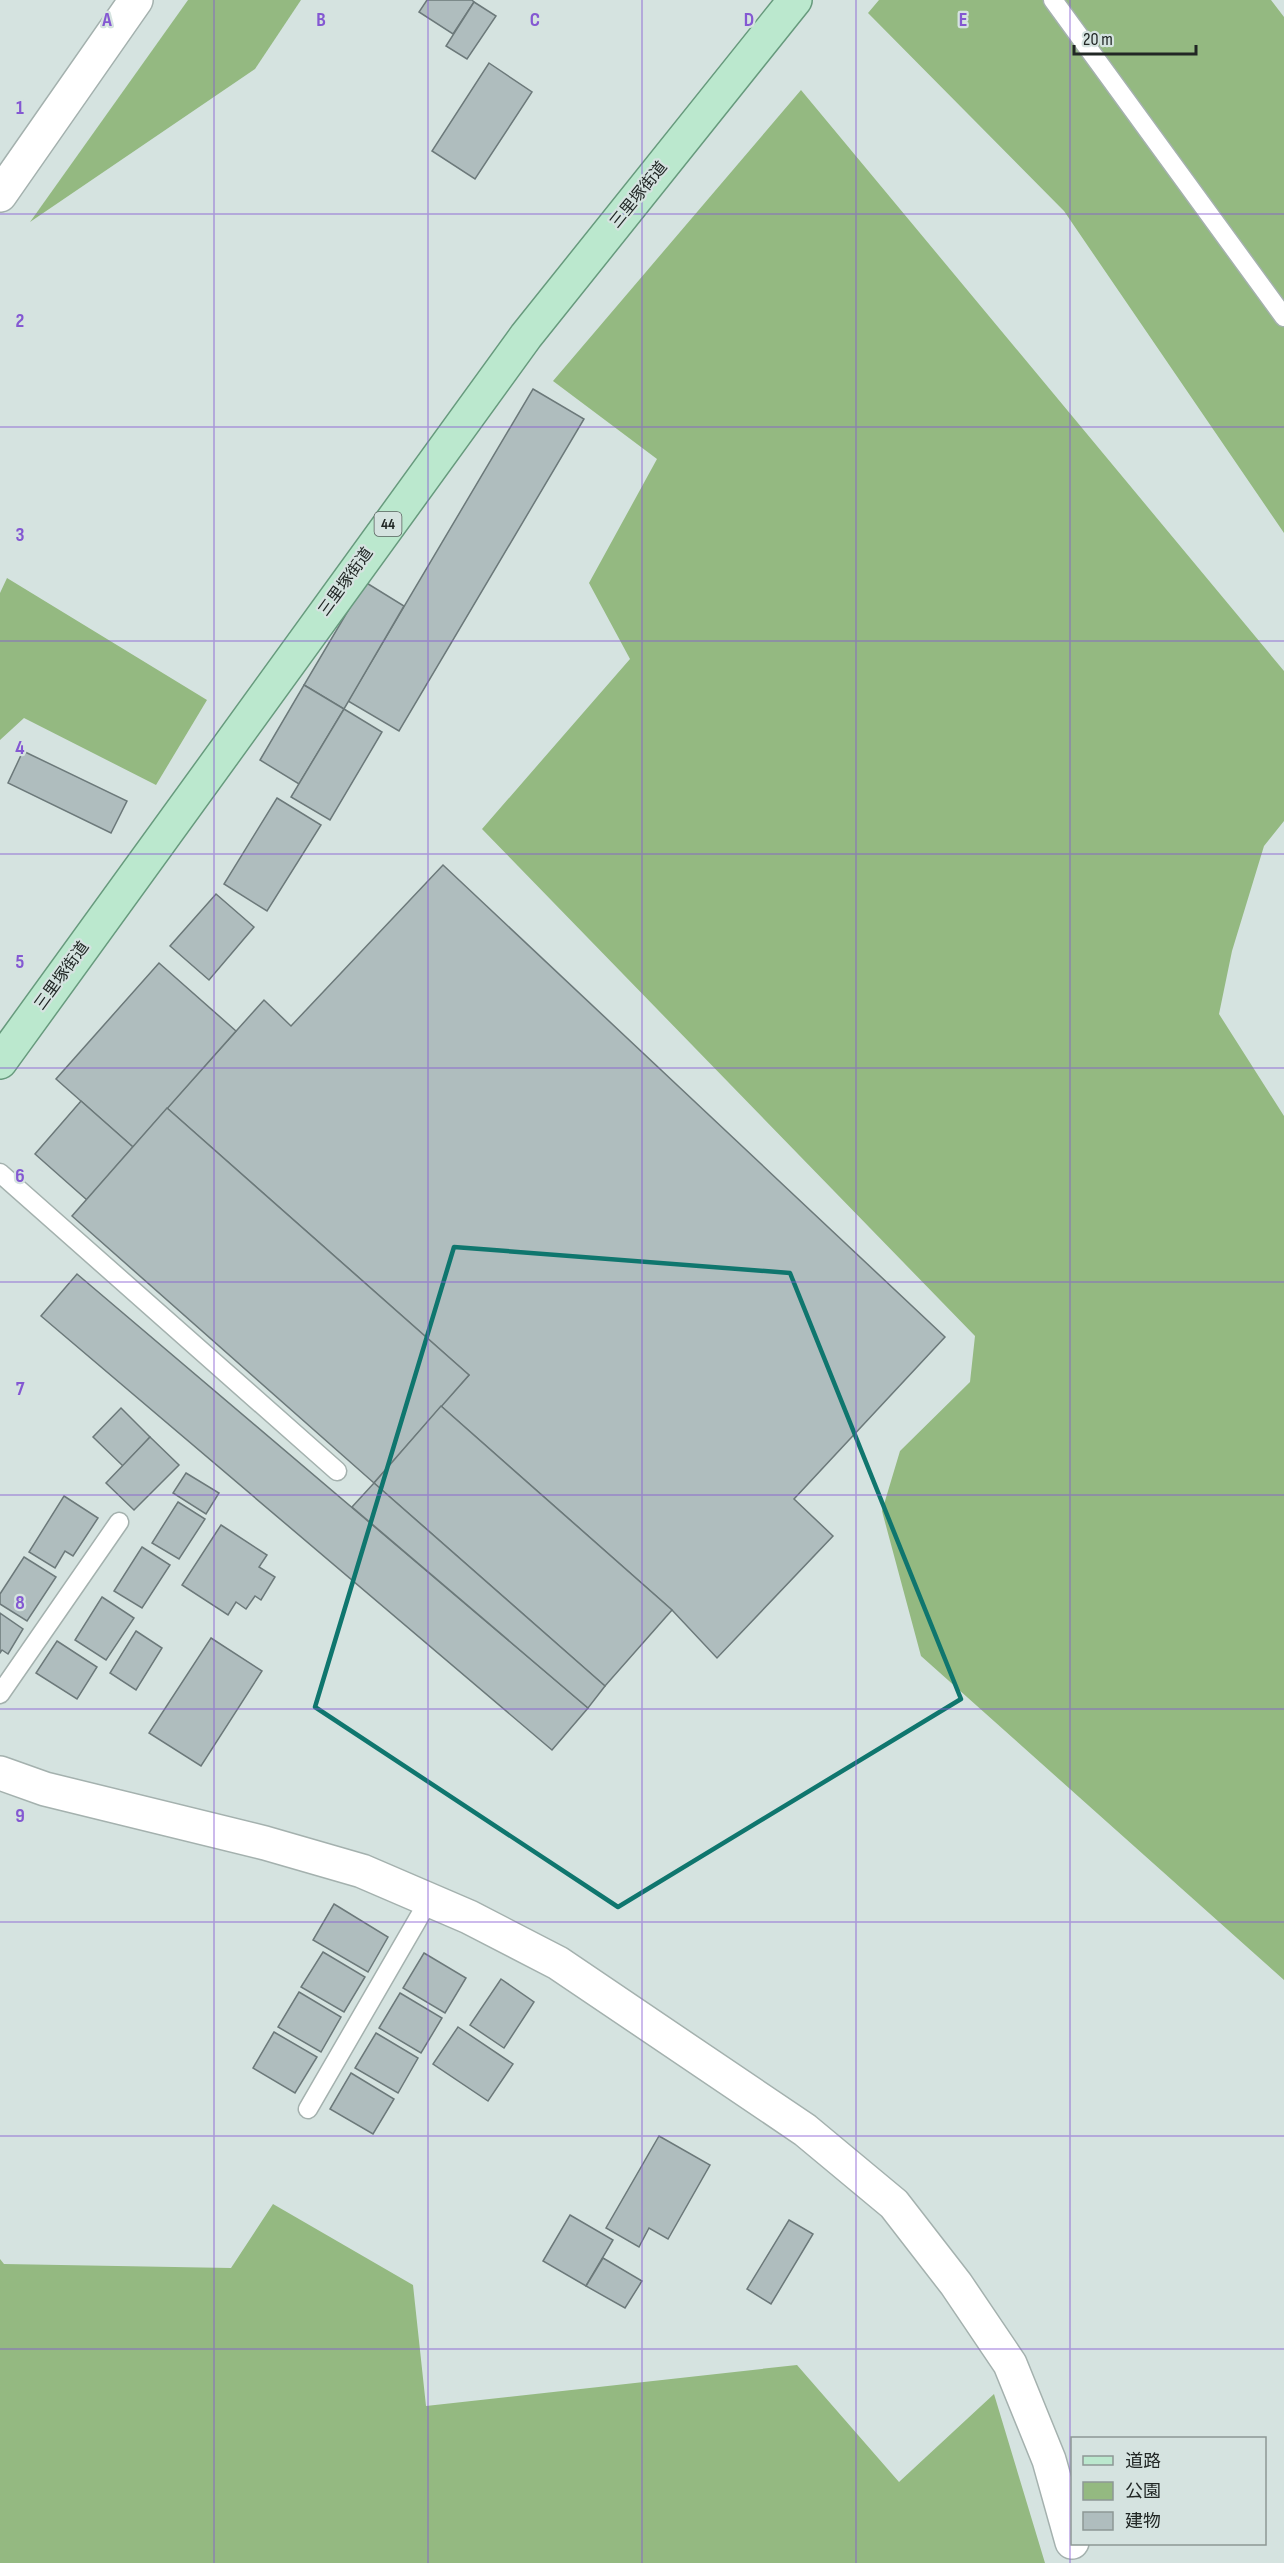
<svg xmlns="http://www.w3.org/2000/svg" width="1284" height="2563" viewBox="0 0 1284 2563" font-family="'Sofia Sans Condensed','Noto Sans JP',sans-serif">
	<rect width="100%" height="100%" fill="#d5e3e0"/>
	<g fill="#94b981">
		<polygon points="188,0 301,0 255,69 30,222"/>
		<polygon points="879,0 1271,0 1284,17 1284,533 1064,211 868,13"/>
		<polygon points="801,90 1284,671 1284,821 1264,846 1232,951 1219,1014 1284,1116 1284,1980 921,1656 882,1511 900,1451 970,1382 975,1336 482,829 630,659 589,583 657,459 553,381"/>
		<polygon points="7,578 207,700 156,785 24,718 0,740 0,593"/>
		<polygon points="273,2204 413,2285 426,2406 797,2365 899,2482 994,2394 1045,2563 0,2563 0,2259 4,2264 231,2268"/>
	</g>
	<g fill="#afbdbe" stroke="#6c797a" stroke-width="1.5">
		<polygon points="427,0 472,0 474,2 453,34 419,12"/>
		<polygon points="474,2 496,16 467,59 446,46"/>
		<polygon points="489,63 532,92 475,179 432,151"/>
		<polygon points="533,389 584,419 399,731 348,701"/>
		<polygon points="365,582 404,606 344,709 304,685"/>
		<polygon points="304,685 344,709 299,784 260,760"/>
		<polygon points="344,709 382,732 330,820 291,797"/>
		<polygon points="23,751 127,801 111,833 8,783"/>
		<polygon points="277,798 321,825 267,911 224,884"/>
		<polygon points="443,865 945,1337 794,1499 833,1536 717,1658 672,1610 441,1406 469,1375 167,1108 264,1000 291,1026"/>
		<polygon points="216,894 254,927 209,980 170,946"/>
		<polygon points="159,963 236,1031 133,1147 56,1079"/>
		<polygon points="81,1101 133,1147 87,1200 35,1154"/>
		<polygon points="167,1108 469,1375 374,1483 72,1216"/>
		<polygon points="77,1274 588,1708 552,1750 41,1316"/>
		<polygon points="441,1406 672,1610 605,1686 374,1483"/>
		<polygon points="121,1408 150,1437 123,1466 93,1437"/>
		<polygon points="150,1437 179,1465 134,1510 106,1483"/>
		<polygon points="186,1473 219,1493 206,1514 173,1493"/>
		<polygon points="374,1483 605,1686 588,1708 352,1507"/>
		<polygon points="64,1496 98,1518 73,1556 65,1551 55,1568 29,1552"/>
		<polygon points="178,1502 205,1519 179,1559 152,1543"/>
		<polygon points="221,1525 267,1555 259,1567 275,1577 261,1600 255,1596 246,1609 236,1602 228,1615 182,1585"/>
		<polygon points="142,1547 170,1565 142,1608 114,1591"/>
		<polygon points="24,1557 56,1577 27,1621 0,1604 0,1594"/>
		<polygon points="102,1597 134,1618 106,1660 75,1640"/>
		<polygon points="0,1613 23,1629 8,1654 2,1650 0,1653"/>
		<polygon points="136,1631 162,1648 136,1690 110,1673"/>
		<polygon points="211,1638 262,1671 201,1766 149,1733"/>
		<polygon points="57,1641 97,1667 77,1699 36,1673"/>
		<polygon points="334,1904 388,1937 368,1972 313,1940"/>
		<polygon points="323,1952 365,1977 344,2012 301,1987"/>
		<polygon points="424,1953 466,1978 445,2013 403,1988"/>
		<polygon points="501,1979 534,2002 504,2048 470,2025"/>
		<polygon points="299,1992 341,2017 321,2052 278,2027"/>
		<polygon points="400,1993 442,2018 421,2053 379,2028"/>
		<polygon points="458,2027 513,2064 488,2101 433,2064"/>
		<polygon points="274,2032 317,2057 295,2093 253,2068"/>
		<polygon points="376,2033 418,2058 398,2093 355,2068"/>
		<polygon points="351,2073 394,2099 373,2134 330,2109"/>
		<polygon points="659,2136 710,2165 668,2239 649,2228 639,2247 606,2228"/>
		<polygon points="570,2215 613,2240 586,2286 543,2261"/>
		<polygon points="789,2220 813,2234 771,2304 747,2289"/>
		<polygon points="603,2258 642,2281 625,2308 586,2286"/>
	</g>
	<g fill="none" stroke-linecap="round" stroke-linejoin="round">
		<defs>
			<g id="lane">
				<polyline points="1053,0 1284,317"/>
				<polyline points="0,1173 337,1471"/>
				<polyline points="0,1694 119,1522"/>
				<polyline points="308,2109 429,1900"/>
			</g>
			<g id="secondary">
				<polyline points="0,195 136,0"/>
				<polyline points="0,1773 45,1789 265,1843 362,1871 469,1917 558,1963 805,2130 894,2204 956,2284 1010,2364 1049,2460 1072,2542"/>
			</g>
			<polyline id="primary" points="0,1062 526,336 795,0"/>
		</defs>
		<use href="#lane" stroke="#a4b1ae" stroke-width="21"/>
		<use href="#secondary" stroke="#a4b1ae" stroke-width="36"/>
		<use href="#primary" stroke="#679a7d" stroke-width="36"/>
		<use href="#lane" stroke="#fff" stroke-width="18"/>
		<use href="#secondary" stroke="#fff" stroke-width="33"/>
		<use href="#primary" stroke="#bbe8ce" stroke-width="33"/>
	</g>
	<path fill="none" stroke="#0f766e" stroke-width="4.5" stroke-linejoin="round" d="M454,1247L790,1273L961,1699L618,1907L315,1707Z"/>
	<path fill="none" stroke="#8458d2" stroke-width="1.5" stroke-opacity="0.55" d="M214,0V2563M428,0V2563M642,0V2563M856,0V2563M1070,0V2563M0,214H1284M0,427H1284M0,641H1284M0,854H1284M0,1068H1284M0,1282H1284M0,1495H1284M0,1709H1284M0,1922H1284M0,2136H1284M0,2349H1284"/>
	<g text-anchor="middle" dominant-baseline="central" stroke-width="4.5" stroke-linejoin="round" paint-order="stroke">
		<rect fill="#d5e3e0" stroke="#575f5d" stroke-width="1.5" x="374.5" y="512" width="27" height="24" rx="4.5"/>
		<g font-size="15" font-weight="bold" fill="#212725">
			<text x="388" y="524">44</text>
		</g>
		<g font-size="16" fill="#212725" stroke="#d5e3e0">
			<text transform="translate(639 195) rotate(-51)">三里塚街道</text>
			<text transform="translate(346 582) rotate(-54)">三里塚街道</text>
			<text transform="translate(62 976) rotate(-54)">三里塚街道</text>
		</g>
	</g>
	<g font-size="20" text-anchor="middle" font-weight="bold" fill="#8458d2" stroke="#d5e3e0" stroke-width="4.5" stroke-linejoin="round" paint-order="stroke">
		<text x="107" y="26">A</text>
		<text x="321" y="26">B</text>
		<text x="535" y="26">C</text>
		<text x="749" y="26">D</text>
		<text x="963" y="26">E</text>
		<text x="20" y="114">1</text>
		<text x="20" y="327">2</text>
		<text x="20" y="541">3</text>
		<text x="20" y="754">4</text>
		<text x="20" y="968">5</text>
		<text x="20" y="1182">6</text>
		<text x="20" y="1395">7</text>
		<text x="20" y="1609">8</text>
		<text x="20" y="1822">9</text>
	</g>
	<rect x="1071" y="2437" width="195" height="108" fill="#d5e3e0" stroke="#8d9895" stroke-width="1.5"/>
	<rect x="1083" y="2456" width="30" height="9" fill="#bbe8ce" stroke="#8d9895" stroke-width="1.5"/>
	<text x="1125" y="2467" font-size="18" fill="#212725">道路</text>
	<rect x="1083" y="2482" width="30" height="18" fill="#94b981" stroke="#8d9895" stroke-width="1.5"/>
	<text x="1125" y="2497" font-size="18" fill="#212725">公園</text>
	<rect x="1083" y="2512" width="30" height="18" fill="#afbdbe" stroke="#8d9895" stroke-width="1.5"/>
	<text x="1125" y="2527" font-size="18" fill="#212725">建物</text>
	<path d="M1074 45v9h122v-9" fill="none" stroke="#212725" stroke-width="3"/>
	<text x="1083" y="45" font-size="18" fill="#212725" stroke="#d5e3e0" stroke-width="4.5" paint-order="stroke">20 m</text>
</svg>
